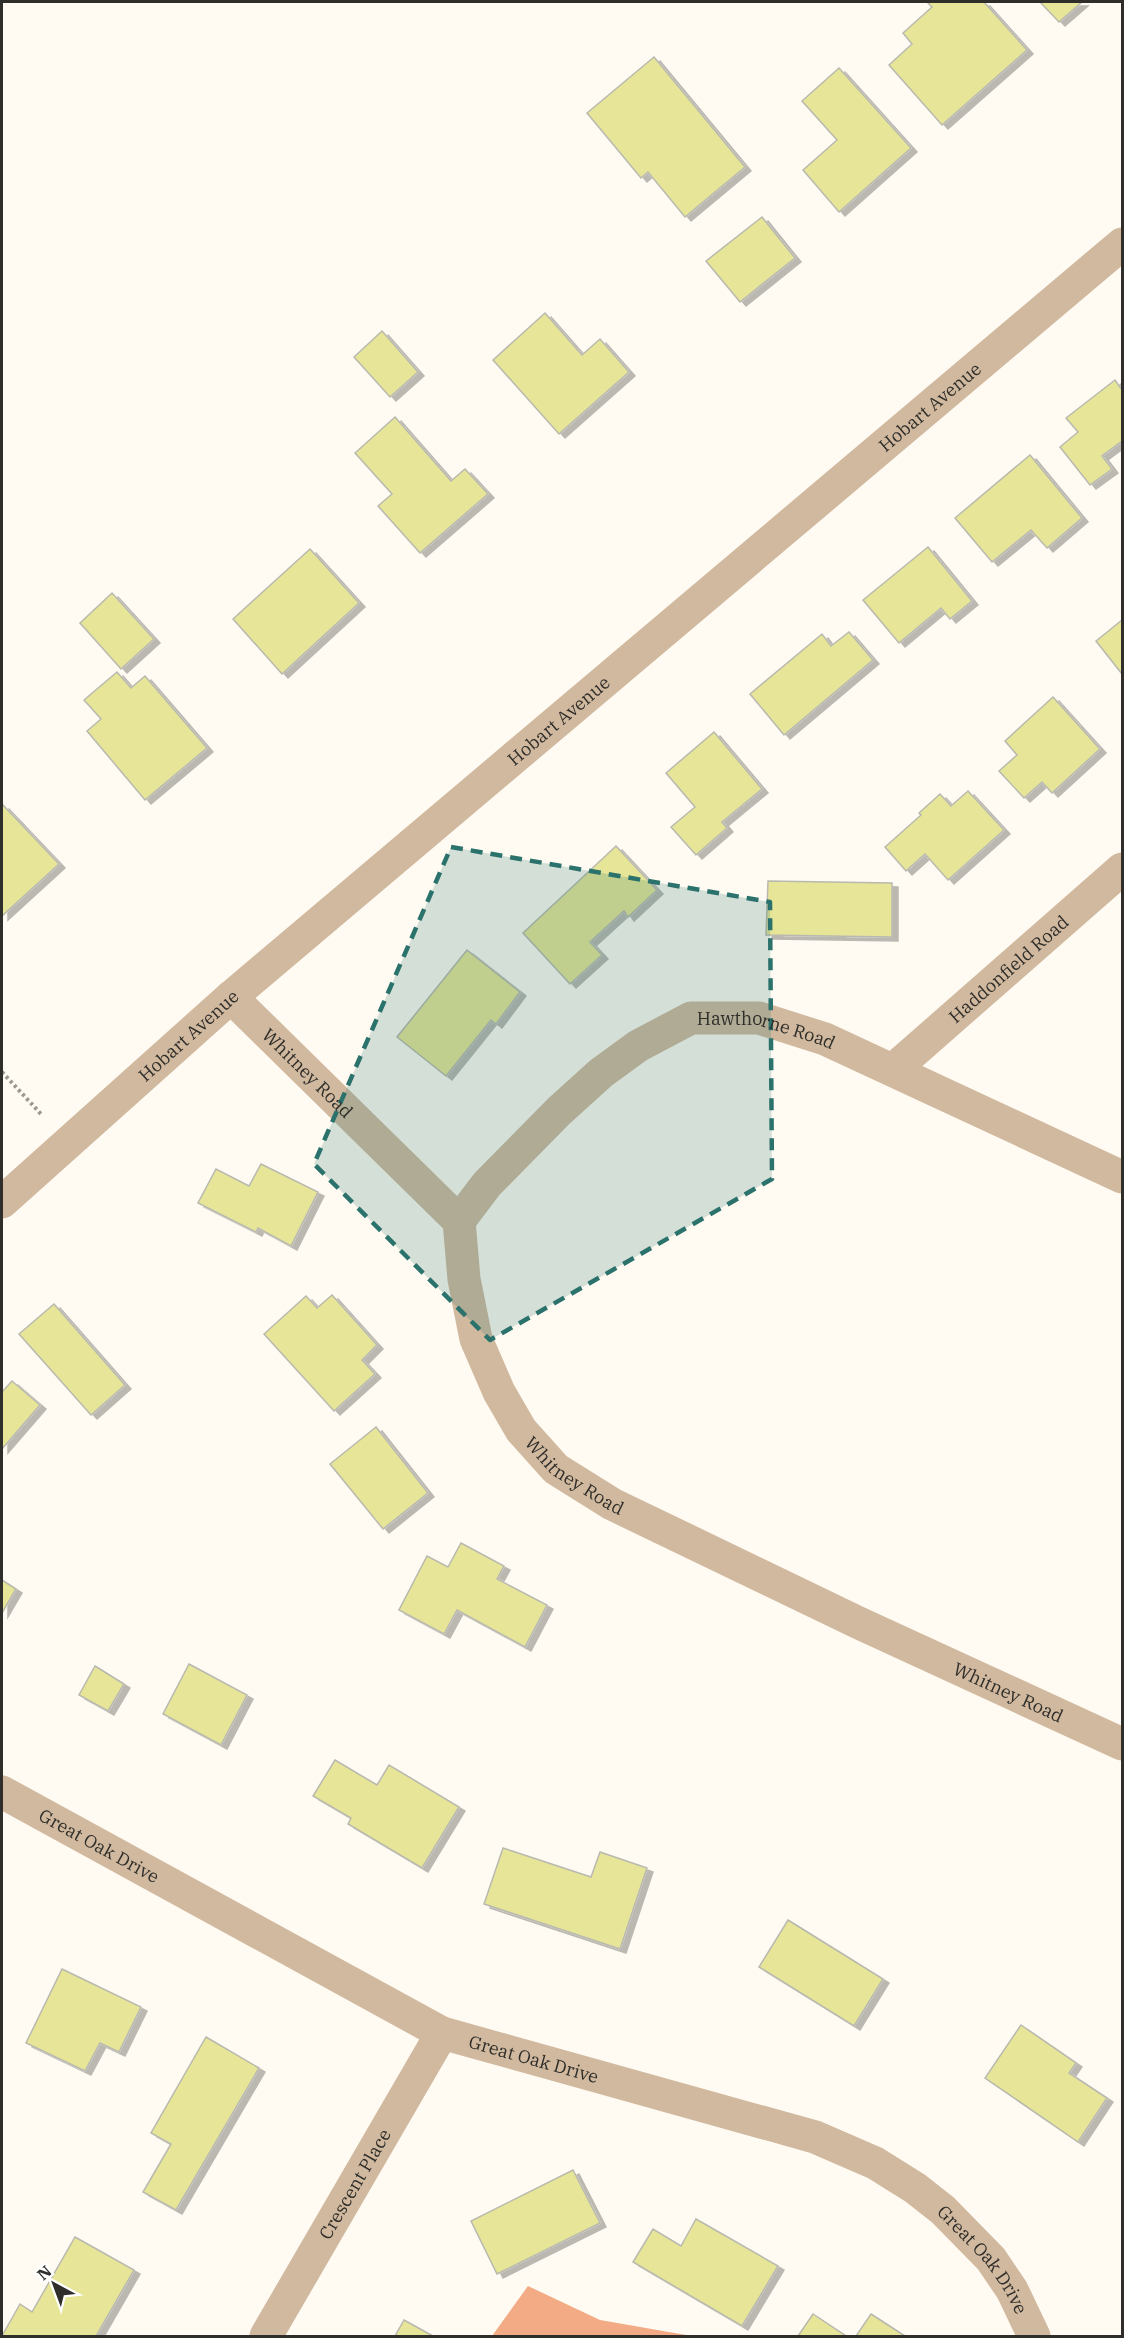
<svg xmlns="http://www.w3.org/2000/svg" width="1124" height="2338" viewBox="0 0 1124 2338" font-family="'IBM Plex Serif',serif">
	<defs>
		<filter id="shadow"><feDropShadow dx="6" dy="4" stdDeviation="0" flood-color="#0004"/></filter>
	</defs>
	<rect width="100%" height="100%" fill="#fffbf3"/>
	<polygon fill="#f2ab84" points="528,2286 600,2320 692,2336 492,2336"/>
	<g fill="#e6e598" stroke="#b9b9af" stroke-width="1.5" filter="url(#shadow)">
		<polygon points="927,2 984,2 1027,50 942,125 889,65 912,44 903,33 932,7"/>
		<polygon points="1040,2 1082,2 1059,22"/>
		<polygon points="654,57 745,167 685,217 648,172 641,178 587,113"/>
		<polygon points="839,68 911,148 839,212 803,170 837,140 802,101"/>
		<polygon points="762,217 795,258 740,302 706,261"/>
		<polygon points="545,313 582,355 600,339 629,372 559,434 493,360"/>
		<polygon points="382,331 418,372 390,397 354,357"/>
		<polygon points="1115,380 1122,390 1122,441 1102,456 1112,469 1090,485 1060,447 1078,432 1066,418"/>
		<polygon points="395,417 451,481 465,469 488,494 420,553 378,506 392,494 355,453"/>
		<polygon points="1030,455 1082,518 1047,548 1031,530 992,562 955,518"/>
		<polygon points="928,547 972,601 950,619 941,608 899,643 863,600"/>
		<polygon points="310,549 359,603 282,674 233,619"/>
		<polygon points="112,593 154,639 121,669 80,623"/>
		<polygon points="1122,620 1122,674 1096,641"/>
		<polygon points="849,632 873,660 784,735 750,694 822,634 831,646"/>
		<polygon points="117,672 131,688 145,676 207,748 145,800 87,731 101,719 84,700"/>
		<polygon points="1053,697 1100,749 1052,793 1042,782 1024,798 999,771 1017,755 1005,741"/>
		<polygon points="714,732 762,789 722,822 727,828 696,855 671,827 695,807 666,773"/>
		<polygon points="968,791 1004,830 948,880 925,854 906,871 885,847 921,815 919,813 940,794 951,806"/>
		<polygon points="3,805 59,864 2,916 2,806"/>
		<polygon points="616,846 657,890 628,917 624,911 590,942 602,955 570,984 523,933"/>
		<polygon points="768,881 892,883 892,937 766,935"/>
		<polygon points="467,950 520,992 496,1024 491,1020 446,1076 397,1037"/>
		<polygon points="261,1164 318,1192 291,1246 258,1228 256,1232 198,1203 216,1169 249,1186"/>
		<polygon points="332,1295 377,1345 362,1360 375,1374 334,1411 264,1334 306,1296 317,1308"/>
		<polygon points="54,1304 125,1385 91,1415 19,1334"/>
		<polygon points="12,1381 40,1405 2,1449 2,1392"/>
		<polygon points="376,1427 428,1493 383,1529 330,1464"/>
		<polygon points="461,1543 504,1566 497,1579 547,1605 525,1647 457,1610 444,1634 399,1610 427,1556 448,1567"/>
		<polygon points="2,1580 16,1589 2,1613"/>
		<polygon points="189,1664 247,1695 221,1745 163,1714"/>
		<polygon points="95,1666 124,1684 108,1711 79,1695"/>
		<polygon points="335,1760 377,1785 389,1765 459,1807 422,1868 348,1824 351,1818 313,1796"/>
		<polygon points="503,1848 591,1877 600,1852 647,1868 620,1949 484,1904"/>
		<polygon points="788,1920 883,1979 854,2026 759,1967"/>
		<polygon points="62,1969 141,2007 119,2052 100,2043 85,2071 26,2043"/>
		<polygon points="1021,2025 1076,2063 1069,2073 1107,2098 1078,2142 985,2078"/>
		<polygon points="206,2037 259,2068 176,2210 143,2192 171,2144 151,2133"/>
		<polygon points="573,2170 600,2223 497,2274 471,2221"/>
		<polygon points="696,2219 778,2266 742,2326 633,2262 653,2229 681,2246"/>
		<polygon points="75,2237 134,2270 96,2336 2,2336 20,2304 32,2312"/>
		<polygon points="813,2314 846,2336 798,2336"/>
		<polygon points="871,2314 905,2336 856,2336"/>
		<polygon points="404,2320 433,2336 395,2336"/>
	</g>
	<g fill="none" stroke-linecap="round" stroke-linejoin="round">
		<polyline stroke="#9c9993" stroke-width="4" stroke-dasharray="3 3" stroke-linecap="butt" points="2,1072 41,1114"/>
		<g stroke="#d1b99f" stroke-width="33">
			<path id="s1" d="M231,997L459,1221L464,1279L476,1339L499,1392L521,1430L556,1469L612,1504L859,1623L1122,1744"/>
			<path id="s2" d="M894,1069L1122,869"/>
			<path id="s3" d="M2,1202L231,997L1122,244"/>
			<path id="s4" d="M459,1221L487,1184L559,1111L601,1073L638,1046L691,1018H759L825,1039L1122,1177"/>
			<path id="s5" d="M2,1792L442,2033L815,2137L875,2163L915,2188L943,2210L991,2259L1012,2290L1034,2336"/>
			<path id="s6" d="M266,2336L442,2033"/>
		</g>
	</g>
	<path fill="#2a726b" fill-opacity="0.2" stroke="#2a726b" stroke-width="4.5" stroke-dasharray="12 8" stroke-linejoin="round" d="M451,847L770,902L772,1179L490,1340L314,1164Z"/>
	<g text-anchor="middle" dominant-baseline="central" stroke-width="4.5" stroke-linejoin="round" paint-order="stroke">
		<g font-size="18" fill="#2f2e2a" stroke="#fff">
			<text stroke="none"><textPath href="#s3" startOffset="1222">Hobart Avenue</textPath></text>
			<text stroke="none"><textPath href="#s3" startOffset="736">Hobart Avenue</textPath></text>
			<text stroke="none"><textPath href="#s2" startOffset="152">Haddonfield Road</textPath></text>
			<text stroke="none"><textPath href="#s4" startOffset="388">Hawthorne Road</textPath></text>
			<text stroke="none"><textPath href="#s3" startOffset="250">Hobart Avenue</textPath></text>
			<text stroke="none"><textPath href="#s1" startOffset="108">Whitney Road</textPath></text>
			<text stroke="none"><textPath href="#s1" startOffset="612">Whitney Road</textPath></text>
			<text stroke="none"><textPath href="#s1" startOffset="1098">Whitney Road</textPath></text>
			<text stroke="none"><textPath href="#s5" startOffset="111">Great Oak Drive</textPath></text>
			<text stroke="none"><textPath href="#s5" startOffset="597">Great Oak Drive</textPath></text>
			<text stroke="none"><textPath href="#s6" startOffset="176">Crescent Place</textPath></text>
			<text stroke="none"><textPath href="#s5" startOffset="1101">Great Oak Drive</textPath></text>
		</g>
	</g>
	<rect width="1124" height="2338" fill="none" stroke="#2f2e2a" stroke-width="6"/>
	<g transform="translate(54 2284) rotate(319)" stroke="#ffffff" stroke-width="4.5" paint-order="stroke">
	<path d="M0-4.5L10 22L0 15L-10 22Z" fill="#2f2e2a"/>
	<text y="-9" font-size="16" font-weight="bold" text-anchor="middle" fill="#2f2e2a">N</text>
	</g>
</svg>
